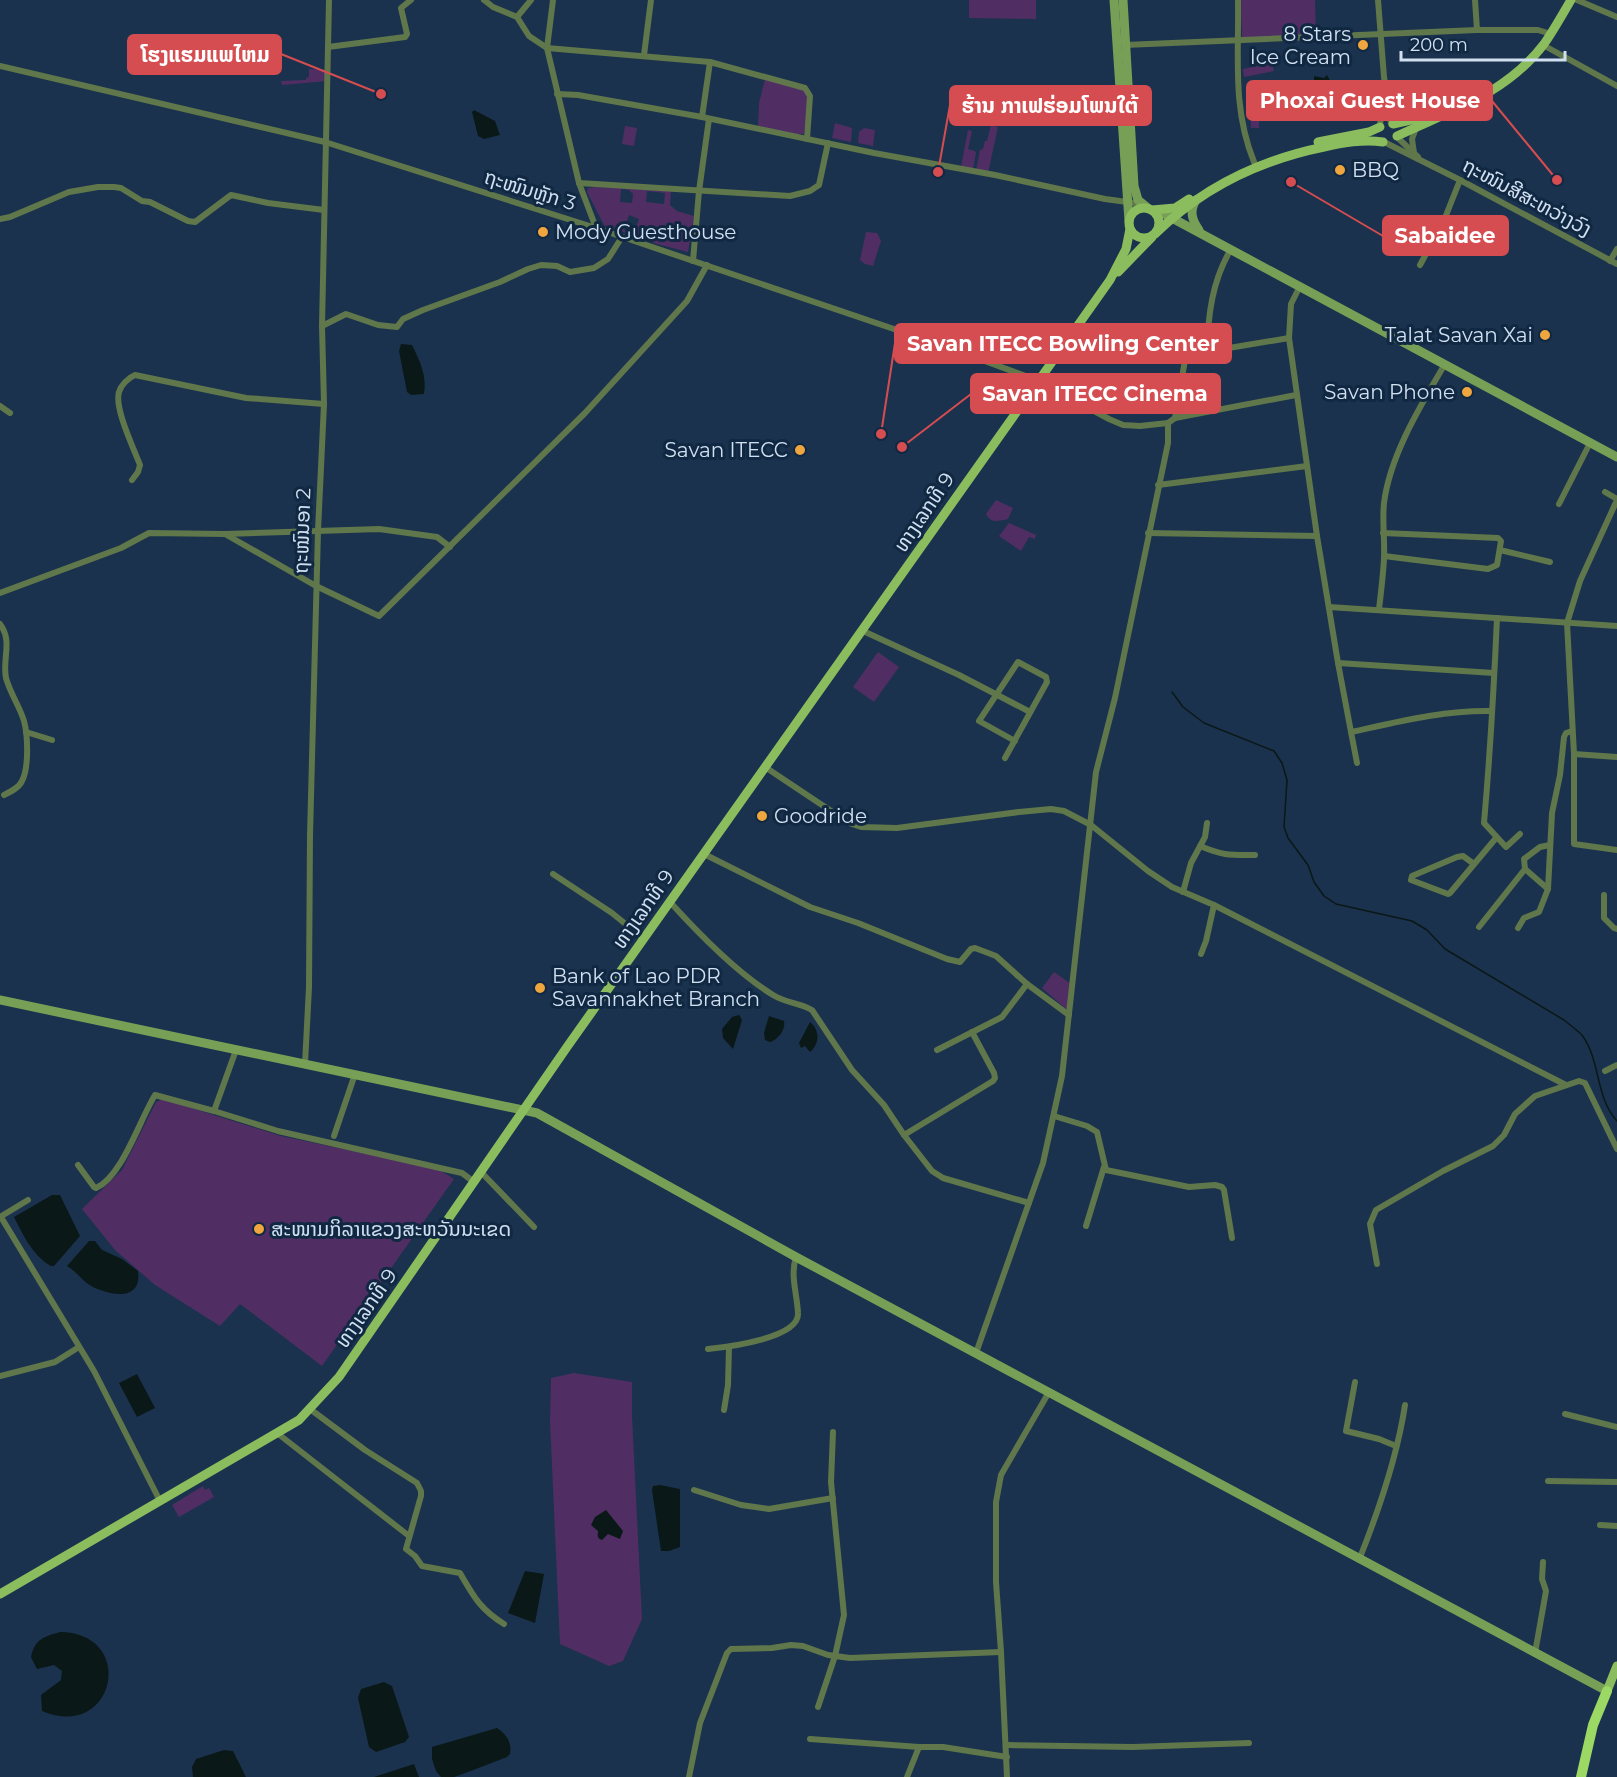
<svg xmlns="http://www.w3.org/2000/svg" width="1617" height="1777" viewBox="0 0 1617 1777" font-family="Montserrat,'Noto Sans Lao',sans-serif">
	<rect width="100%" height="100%" fill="#1a324d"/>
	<g fill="#502e64" fill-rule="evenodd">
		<polygon points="969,0 1036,0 1036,19 969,18"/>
		<polygon points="1241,0 1315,0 1316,36 1242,38"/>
		<polygon points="1272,63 1274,71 1244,77 1243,69"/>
		<polygon points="309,69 327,70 327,81 282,85 281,81 306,80 306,78 309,77"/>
		<polygon points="765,79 803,90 809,96 804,134 790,134 758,126 759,103"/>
		<rect x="1251" y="112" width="8" height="16"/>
		<polygon points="835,123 852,128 851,142 832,138"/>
		<polygon points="991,125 998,127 988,173 976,170 980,150 983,149 985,141 987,141"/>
		<polygon points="625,126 637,128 634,146 622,144"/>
		<polygon points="864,128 875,130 873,146 858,143 859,132"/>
		<polygon points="968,130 972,131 968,149 975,151 976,153 973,169 961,167"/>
		<path d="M596,187L671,191L670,205L677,211L694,216L688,252L657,244L604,225L587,192L588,188ZM621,189L630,190V192L633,193L632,203L620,202ZM647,191L665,193L664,204L646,202ZM629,215L639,219L634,234L624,230Z"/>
		<polygon points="866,232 877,233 881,241 873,266 865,264 860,260"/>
		<path d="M996,500L1013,508L1008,519C999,521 991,524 986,514Z"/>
		<polygon points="1009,523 1036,535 1035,539 1029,537 1021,551 999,536"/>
		<polygon points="878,652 899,667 874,702 853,687"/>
		<polygon points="1054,972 1071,984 1068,1008 1065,1008 1042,988"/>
		<polygon points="163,1099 281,1136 438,1169 454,1179 322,1366 240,1304 220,1326 155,1285 115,1250 82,1209 122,1170 156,1102"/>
		<polygon points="574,1373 632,1382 632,1416 642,1619 623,1661 609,1666 560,1644 550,1421 551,1378"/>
		<polygon points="203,1486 205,1490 209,1488 214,1497 179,1517 172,1505"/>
	</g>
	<g fill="#0a1817">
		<polygon points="1327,75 1332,84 1343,84 1343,100 1330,103 1330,107 1321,109 1320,94 1314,89 1314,76 1324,78"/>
		<polygon points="474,110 495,121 500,135 484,139 478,136 472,112"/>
		<path d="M401,344L412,345C420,361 427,376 424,394L411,395L407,392L399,351Z"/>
		<polygon points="739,1015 742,1020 733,1049 723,1038 722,1029 732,1017"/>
		<path d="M769,1016L784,1021C786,1030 777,1040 770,1042L765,1040L764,1033Z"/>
		<path d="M810,1022C820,1030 820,1044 810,1052L805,1046L801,1048L799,1043Z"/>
		<path d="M52,1195H60L80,1236L54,1266H51C33,1256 23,1235 14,1217Z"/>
		<path d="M89,1241H95L102,1250L122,1259L138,1271C142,1301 112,1296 93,1287C83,1282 77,1272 67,1266Z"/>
		<polygon points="137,1374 155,1408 137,1417 119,1383"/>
		<polygon points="660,1485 680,1489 680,1547 669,1551 661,1551 652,1490 653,1486"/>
		<path d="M606,1510L623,1531L620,1539L608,1534L602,1540C596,1538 598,1535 598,1531L591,1525L595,1517Z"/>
		<polygon points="525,1571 544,1574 535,1623 508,1613"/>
		<path d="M60,1632C138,1633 115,1742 42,1711L41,1695L61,1680L62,1671L54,1665L37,1669L31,1657C35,1639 43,1637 60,1632Z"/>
		<polygon points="384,1682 392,1686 409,1737 405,1742 376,1752 369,1747 358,1698 361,1689"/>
		<path d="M497,1728C506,1734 512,1742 510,1754L507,1757L468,1772L454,1777H441L436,1771L432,1759V1747Z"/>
		<polygon points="224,1750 233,1751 246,1777 193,1777 192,1767 196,1759"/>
		<polygon points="414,1764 419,1777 374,1777"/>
	</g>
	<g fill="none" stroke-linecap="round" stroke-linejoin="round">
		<path stroke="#0a1817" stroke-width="1.5" d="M1172,692L1183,707L1204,723L1274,751L1282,763L1287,780L1284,827L1288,838L1308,865L1314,882L1324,896L1336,904L1412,921L1427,930L1445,949L1564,1020C1570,1025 1577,1030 1582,1035C1601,1061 1595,1097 1617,1121"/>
		<g stroke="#5f774b" stroke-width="6">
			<polyline points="484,0 493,7 517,17"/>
			<polyline points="531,0 517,17 529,36 547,48 710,62 805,88 810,96 807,139"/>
			<polyline points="553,0 547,48 579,183 596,228"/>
			<path d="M1238,0C1239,56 1232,108 1254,162"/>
			<polyline points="1378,0 1384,77 1391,124"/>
			<polyline points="1475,0 1477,30"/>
			<polyline points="1577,0 1617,17"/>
			<polyline points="1125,45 1477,30 1538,30 1551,34"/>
			<polyline points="1543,45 1617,86"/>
			<polyline points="328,47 405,37 407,34 401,8 411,0"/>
			<polyline points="644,55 651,0"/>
			<polyline points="0,66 325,142 596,228 947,347 1039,381 1109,419 1123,425 1140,426 1168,423"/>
			<polyline points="557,94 578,95 702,117 874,153 995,175 1105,199 1142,204"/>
			<polyline points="702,117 710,62"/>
			<polyline points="1380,126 1383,89"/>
			<polyline points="1397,137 1418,157"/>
			<polyline points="1386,143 1460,180 1617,264"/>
			<polyline points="1414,153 1412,139 1416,128"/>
			<polyline points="579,183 790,196 810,191 819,185 828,143"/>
			<polyline points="0,219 10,217 69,192 98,187 114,187 121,188 142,201 150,202 188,221 195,222 231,195 268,203 324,210"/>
			<polyline points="693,261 699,191 709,119"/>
			<polyline points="1610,261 1617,249"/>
			<polyline points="1420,265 1443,223 1460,180"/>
			<path d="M1300,286L1291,304L1289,338L1317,536L1338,663L1351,732C1397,722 1444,710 1491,711"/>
			<polyline points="322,326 346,314 378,325 397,327 403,319 423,310 500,282 528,269 541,265 557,266 570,272 594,268 608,259 622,237"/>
			<path d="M1207,352C1208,315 1212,281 1231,249"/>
			<polyline points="0,406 10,413"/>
			<polyline points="1175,418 1296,395"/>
			<path d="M132,480L138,472L140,465C134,449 114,408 119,392C121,385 128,378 135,375L246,398L324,404"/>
			<polyline points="1158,485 1307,466"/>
			<polyline points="1605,492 1617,499"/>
			<polyline points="1617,500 1580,581 1567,623 1574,754 1574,844 1617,850"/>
			<polyline points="1559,504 1590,443"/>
			<polyline points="1148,533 1317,536"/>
			<polyline points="1383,533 1498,538 1501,541 1497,565 1488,569 1384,556"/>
			<polyline points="225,534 316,586 379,616 585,413 687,301 707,265"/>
			<polyline points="1500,550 1550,562"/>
			<polyline points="0,593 121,548 149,533 225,534 379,529 437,537 450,547"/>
			<polyline points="1329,607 1617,626"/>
			<path d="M1379,609C1381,593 1383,576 1384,559C1385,540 1382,522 1384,503C1390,455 1421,405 1445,364"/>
			<path d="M1497,618C1494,686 1490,755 1484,823L1506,847L1520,834"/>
			<path d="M0,624C13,641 2,659 6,678C10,693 20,707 24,721C28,736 29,768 22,781C19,788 10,792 4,795"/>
			<polyline points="863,631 959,675 1030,712"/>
			<polyline points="1338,663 1494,673"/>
			<polyline points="26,732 52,740"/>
			<polyline points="1351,732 1357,763"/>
			<polyline points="1574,754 1617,757"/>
			<polyline points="1005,758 1047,682 1046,677 1018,662 979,721 1015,741"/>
			<polyline points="765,767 849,823 861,827 897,828 1019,812 1051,809 1064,811 1091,825 1148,871 1172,887 1214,905 1206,941 1201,954"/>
			<path d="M1200,846C1224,856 1230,855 1255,855"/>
			<polyline points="704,854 810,907 858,923 947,959 960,962 971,949 975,948 996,956 1027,984 1069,1015"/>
			<polyline points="1474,864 1463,856 1457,857 1412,876 1411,880 1448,894 1450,893 1496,838"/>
			<polyline points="553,874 612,913 644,939"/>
			<polyline points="1548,889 1525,869 1524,859 1540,847 1550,845"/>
			<polyline points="1183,892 1191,863 1205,837 1207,823"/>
			<polyline points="1604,895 1604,918 1614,928 1617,929"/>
			<path d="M670,902C699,934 737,973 773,995C786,1003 800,1003 812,1010L852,1070L884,1105L904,1135L932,1171L943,1178L1029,1203"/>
			<polyline points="1214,905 1566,1085"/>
			<polyline points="1479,927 1525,869"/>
			<polyline points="1518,928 1524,918 1539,912 1548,889 1552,813 1560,775 1564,737 1566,733 1572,731"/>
			<polyline points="236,1050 214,1111 278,1131 462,1173 474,1182"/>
			<polyline points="937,1050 1002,1017 1027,984"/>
			<polyline points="305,1064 309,987 310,835 318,531 324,404 322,326 329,0"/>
			<polyline points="1605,1071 1617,1065"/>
			<polyline points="1054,1116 1087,1126 1097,1132 1106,1170 1189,1187 1215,1185 1222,1187 1224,1190 1232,1238"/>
			<polyline points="904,1135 993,1081 995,1078 994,1073 972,1032"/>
			<polyline points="334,1136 355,1074"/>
			<path d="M78,1165L94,1187L96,1188C122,1177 140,1119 155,1095L214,1111"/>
			<polyline points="481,1172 534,1227"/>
			<polyline points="0,1217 28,1200"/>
			<polyline points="1,1217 94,1371 160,1501"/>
			<polyline points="1086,1226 1104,1167"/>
			<polyline points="1377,1264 1370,1224 1376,1210 1443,1171 1493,1146 1504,1135 1515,1114 1535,1096 1579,1081 1585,1083 1617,1149"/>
			<path d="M708,1349C728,1347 800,1338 798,1313C797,1293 790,1276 796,1257"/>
			<polyline points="976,1353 1043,1163 1062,1076 1096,772 1115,698 1168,443 1168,423 1175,418 1185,360 1187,356 1193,354 1289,338"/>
			<polyline points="0,1376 55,1362 79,1347"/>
			<polyline points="1355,1382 1346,1431 1379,1439 1396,1446"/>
			<path d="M310,1409L365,1450L417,1483L421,1491V1496L406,1549L415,1556L422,1566L460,1573C474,1597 480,1609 504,1624"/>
			<polyline points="724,1410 728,1385 729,1347"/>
			<polyline points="1565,1414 1617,1427"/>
			<polyline points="277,1433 409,1536"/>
			<polyline points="1548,1481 1617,1482"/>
			<polyline points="694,1490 741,1505 769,1509 833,1498"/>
			<polyline points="1600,1525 1617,1526"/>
			<path d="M1359,1560C1379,1510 1397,1458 1405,1405"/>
			<polyline points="1535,1653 1546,1591 1542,1579 1543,1562"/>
			<polyline points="818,1707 835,1656 844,1615 831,1482 833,1432"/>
			<polyline points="810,1739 919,1747"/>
			<polyline points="1007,1745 1133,1747 1249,1743"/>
			<polyline points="689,1777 700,1723 727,1653 731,1649 772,1648 791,1645 803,1646 828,1655 850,1658 1001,1652"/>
			<polyline points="907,1777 919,1747 943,1747 1007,1757"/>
			<polyline points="1007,1777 1001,1652 996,1582 996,1502 1001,1475 1049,1392"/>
		</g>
		<g stroke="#789f56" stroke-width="9">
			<polyline points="1114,0 1129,221"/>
			<polyline points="1123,0 1134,186 1138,200 1149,209"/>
			<path d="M1196,200C1189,211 1192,220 1199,230"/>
			<polyline points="1157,210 1617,457"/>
			<polyline points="0,1000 537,1113 796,1257 1607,1691"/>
		</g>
		<g stroke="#8bbd5e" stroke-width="9">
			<polyline points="1393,124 1433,115"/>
			<path d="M1397,136C1452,110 1506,94 1544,44C1554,30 1562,15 1571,0"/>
			<polyline points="1318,142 1369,132 1380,127"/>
			<circle cx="1144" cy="223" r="15"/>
			<polyline points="1152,210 1175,208 1189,199"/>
			<path d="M1155,234C1202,188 1260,160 1324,147C1343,143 1363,139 1383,142"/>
			<polyline points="1118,272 1152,237"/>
			<polyline points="0,1594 299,1420 339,1377 567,1047 1110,280 1126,249 1130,229"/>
			<polyline points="1607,1691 1617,1666"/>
		</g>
		<polyline stroke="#9cd864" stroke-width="10" points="1581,1777 1593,1725 1607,1691"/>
	</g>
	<g fill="#f0a63e" stroke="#102842" stroke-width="2">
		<circle cx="1363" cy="45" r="6"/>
		<circle cx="1340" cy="170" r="6"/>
		<circle cx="543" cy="232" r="6"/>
		<circle cx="1545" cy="335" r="6"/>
		<circle cx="1467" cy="392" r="6"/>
		<circle cx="800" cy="450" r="6"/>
		<circle cx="762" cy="816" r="6"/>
		<circle cx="540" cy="988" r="6"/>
		<circle cx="259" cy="1229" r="6"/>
	</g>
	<g text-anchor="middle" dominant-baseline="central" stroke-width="6" stroke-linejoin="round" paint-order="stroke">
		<g font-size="20" fill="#d1e0f1" stroke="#102842" text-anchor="start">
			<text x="1351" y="34" text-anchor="end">8 Stars<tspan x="1351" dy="23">Ice Cream</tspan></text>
			<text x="1352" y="170">BBQ</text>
			<text x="555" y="232">Mody Guesthouse</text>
			<text x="1533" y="335" text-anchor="end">Talat Savan Xai</text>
			<text x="1455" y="392" text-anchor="end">Savan Phone</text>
			<text x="788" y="450" text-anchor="end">Savan ITECC</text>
			<text x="774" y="816">Goodride</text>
			<text x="552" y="976">Bank of Lao PDR<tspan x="552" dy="23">Savannakhet Branch</tspan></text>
			<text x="271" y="1229">ສະໜາມກິລາແຂວງສະຫວັນນະເຂດ</text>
		</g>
		<g font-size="20" fill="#d1e0f1" stroke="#102842">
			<text transform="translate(530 190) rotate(17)">ຖະໜົນຫຼັກ 3</text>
			<text transform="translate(1527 197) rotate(28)">ຖະໜົນສີສະຫວ່າງວົງ</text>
			<text transform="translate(924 512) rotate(-56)">ທາງເລກທີ 9</text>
			<text transform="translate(302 531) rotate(-88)">ຖະໜົນອາ 2</text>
			<text transform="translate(643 909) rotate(-55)">ທາງເລກທີ 9</text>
			<text transform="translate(366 1308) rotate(-55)">ທາງເລກທີ 9</text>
		</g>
	</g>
	<path fill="none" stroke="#d54d50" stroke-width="2" d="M381 94L281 54M1557 180L1492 101M938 172L950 105M1291 182L1383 236M881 434L895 343M902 447L971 394"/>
	<g fill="#d54d50" stroke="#102842" stroke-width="2">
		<circle cx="381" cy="94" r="6"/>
		<circle cx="1557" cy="180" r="6"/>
		<circle cx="938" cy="172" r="6"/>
		<circle cx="1291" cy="182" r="6"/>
		<circle cx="881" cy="434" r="6"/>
		<circle cx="902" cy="447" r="6"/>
	</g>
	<g fill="#d54d50" stroke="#d54d50" stroke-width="2">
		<rect x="128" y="35" width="153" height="39" rx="6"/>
		<rect x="1247" y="81" width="245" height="39" rx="6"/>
		<rect x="950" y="86" width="201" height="39" rx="6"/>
		<rect x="1383" y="216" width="125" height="39" rx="6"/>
		<rect x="895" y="324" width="336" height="39" rx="6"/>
		<rect x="971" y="374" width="249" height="39" rx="6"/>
	</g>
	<g font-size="21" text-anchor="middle" font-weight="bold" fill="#fff">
		<text x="205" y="62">ໂຮງແຮມແພໄຫມ</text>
		<text x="1370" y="108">Phoxai Guest House</text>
		<text x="1050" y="113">ຮ້ານ ກາເຟຮ່ອມໂພນໃຕ້</text>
		<text x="1445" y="243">Sabaidee</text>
		<text x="1063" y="351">Savan ITECC Bowling Center</text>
		<text x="1095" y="401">Savan ITECC Cinema</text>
	</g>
	<path d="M1401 51v9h164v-9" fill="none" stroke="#d1e0f1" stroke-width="3"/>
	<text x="1410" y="51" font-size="18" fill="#d1e0f1" stroke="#102842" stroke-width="4.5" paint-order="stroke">200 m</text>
</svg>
